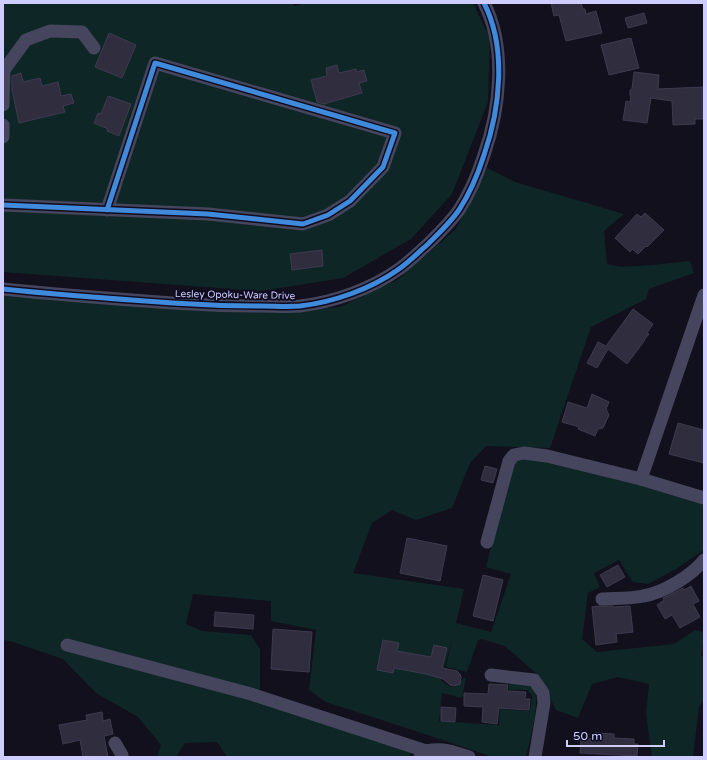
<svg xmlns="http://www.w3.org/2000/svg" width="707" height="760" viewBox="0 0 707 760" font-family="'Varela Round',sans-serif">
	<rect width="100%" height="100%" fill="#12101c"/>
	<g fill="#0f2626">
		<polygon points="3,3 291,3 295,6 304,3 473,3 490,38 488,102 452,194 411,239 343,278 261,291 3,272"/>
		<path d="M487,168L515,182L624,214L604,231L607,264L621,267L654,265L690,261L694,273L649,289L646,299L591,327L550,448L486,446L470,463L452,508L416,520L392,510L372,523L353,573L464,589L456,623L491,632L511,574L486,567L494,535L517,457L552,462L685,496L704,505V550L676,569L648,584L633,582L619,560L594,573L600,587L588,593L582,639L597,652L674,644L695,630L704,632V638L701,656H704V699L699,707L693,757H652L646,714L649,684L618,677L592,684L578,718L556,710L538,675L505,646L482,639L478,640L467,672L446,667L452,639L441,680C451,689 455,690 463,678H466L462,698L442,693L439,721L499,725L500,709L530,711L532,696L527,690H509V683C516,684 527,682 533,688C542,696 529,744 526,757H493L428,735L326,702L309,690L316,630L271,621V601L193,594L186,624L202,631L251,635L260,649V701L411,751L409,757H227L217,742L185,743L176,757H157L161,745L138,717L96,693L63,659L10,641L3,640V295L281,312L340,307L397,280L456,229Z"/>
	</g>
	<g fill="#302e3e" stroke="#3d3a50">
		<polygon points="551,3 581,3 583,9 585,9 586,14 596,11 602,33 566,41 559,15 554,16"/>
		<polygon points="644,13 647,23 628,28 625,18"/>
		<polygon points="109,33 136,45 122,78 95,67"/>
		<polygon points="631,38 639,68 609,75 601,45"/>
		<polygon points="337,65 339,73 356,69 356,72 364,70 367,81 359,83 362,93 324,104 317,102 311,80 327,76 326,68"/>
		<polygon points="634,72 659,75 658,89 704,87 704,119 695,119 695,124 673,125 672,101 651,98 647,123 623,120 626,101 630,102 631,96 630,96 630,90 632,89"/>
		<polygon points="21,73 23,82 40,78 42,86 58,82 61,96 71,94 74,103 63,106 65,112 19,123 12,90 12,76"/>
		<polygon points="108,96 131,104 119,136 107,131 108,129 94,123 98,113 101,114"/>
		<polygon points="645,213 664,230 647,247 646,246 638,254 632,249 630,252 615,238 637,214 641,217"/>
		<polygon points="322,250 323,266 292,270 290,254"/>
		<polygon points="633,309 653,324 647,333 649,334 644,340 645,340 627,364 608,349 597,368 587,363 598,342 606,346"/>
		<polygon points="592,394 609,402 606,409 609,415 603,428 598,429 595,436 578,429 579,427 562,422 568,402 587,408"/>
		<polygon points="678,423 704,430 704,463 669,454"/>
		<polygon points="485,466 497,469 493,483 481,480"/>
		<polygon points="407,538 447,546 440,581 400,573"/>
		<polygon points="618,565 625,577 607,587 600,575"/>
		<polygon points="483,575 503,580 493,621 473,616"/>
		<polygon points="691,586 699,601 693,604 700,617 680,628 672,615 665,619 657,605 664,600 663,598 683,588 684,590"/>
		<polygon points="599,606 613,606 614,607 630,606 633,632 616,634 617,642 596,645 592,607"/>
		<polygon points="215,612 254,615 253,629 214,626"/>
		<polygon points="273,629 312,632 309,672 271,669"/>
		<polygon points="383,640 399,643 397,651 431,657 434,645 447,648 442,668 457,671 460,674 461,677 460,684 454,686 450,685 443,679 426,674 394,668 393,673 377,670"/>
		<polygon points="489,684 508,685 507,691 526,692 525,699 530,699 529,710 499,708 497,724 482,722 483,707 464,706 464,693 488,694"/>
		<polygon points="441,707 456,708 455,722 441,721"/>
		<polygon points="102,712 103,721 110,719 113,734 104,736 108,757 83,757 80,740 63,744 59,725 87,720 86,715"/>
		<polygon points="596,733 614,734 614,738 634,739 634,744 638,744 637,756 580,753 581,738 596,739"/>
	</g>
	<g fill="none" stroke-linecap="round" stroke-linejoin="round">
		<g stroke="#45465d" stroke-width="13">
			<polyline points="3,105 4,70 26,40 50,31 82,32 94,48"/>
			<polyline points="3,125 3,137"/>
			<polyline points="3,205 208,214 303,224 328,215 350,201 383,167 395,133 155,63 107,210"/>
			<path d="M3,289C59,295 116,299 173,303C202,305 231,306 261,306C274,306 287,307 300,306C334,302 371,289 399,269C409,262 419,252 428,244C439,233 450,223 459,210C470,193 478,174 484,155C500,109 507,48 484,3"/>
			<polyline points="641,479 704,295"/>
			<polyline points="487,542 509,461 514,455 524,453 547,456 641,479 704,498"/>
			<path d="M602,599C615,598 630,599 643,596C663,593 691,576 704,560"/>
			<polyline points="67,645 251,694 426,751"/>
			<polyline points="491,675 534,680 543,693 544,703 535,757"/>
			<polyline points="115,743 122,755 122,757"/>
			<path d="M420,757L426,751C444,748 452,751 469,757"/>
		</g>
		<defs>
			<g id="cycleway">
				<polyline points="3,205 208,214 303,224 328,215 350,201 383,167 395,133 155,63 107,210"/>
				<path d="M3,289C59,295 116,299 173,303C202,305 231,306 261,306C274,306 287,307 300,306C334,302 371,289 399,269C409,262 419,252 428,244C439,233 450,223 459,210C470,193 478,174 484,155C500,109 507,48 484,3"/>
			</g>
		</defs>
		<use href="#cycleway" stroke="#0f0c20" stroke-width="8"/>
		<use href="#cycleway" stroke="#408adc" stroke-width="5"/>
	</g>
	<g text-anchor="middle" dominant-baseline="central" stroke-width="4" stroke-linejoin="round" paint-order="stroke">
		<g font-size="10" fill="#cfccff" stroke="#0f0c20">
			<text transform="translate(235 295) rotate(1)">Lesley Opoku-Ware Drive</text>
		</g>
	</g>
	<rect width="707" height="760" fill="none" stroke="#cfccff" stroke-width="8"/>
	<path d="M567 740v6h97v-6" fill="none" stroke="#cfccff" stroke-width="2"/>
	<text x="573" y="740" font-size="12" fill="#cfccff" stroke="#0f0c20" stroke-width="3" paint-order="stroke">50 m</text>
</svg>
